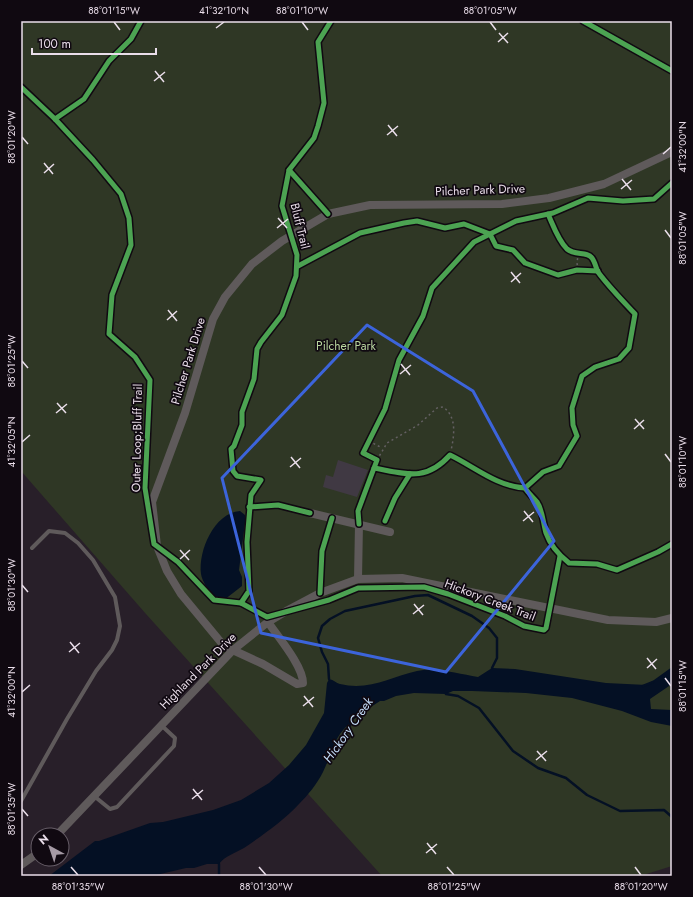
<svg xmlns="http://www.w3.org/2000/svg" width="693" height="897" viewBox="0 0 693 897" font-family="Jost,sans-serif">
	<rect width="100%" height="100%" fill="#281f29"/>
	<polygon fill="#2f3725" points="21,21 672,21 672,866 640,876 382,876 146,614 21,471"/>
	<g fill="#041024">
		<path d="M240,511L245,515V523L239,570L242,577V586L224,600L214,599C210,592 202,582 201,574C198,551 214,513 240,511Z"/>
		<path d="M672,667V684L650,699L651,709L672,710V726L651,722L622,711L572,698L526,693L472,691H453L446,694L414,693L396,696L384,701H380C366,710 350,720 340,734C332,746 329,760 323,772C317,784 308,795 299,804C283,821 263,835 244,848C235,853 225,856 219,864H207L194,868H186L152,876H49L95,841H99L150,823L163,822L213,810L241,800L269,783L289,765L306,745L324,713L327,683L329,679C334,680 336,683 340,684C369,691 391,677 417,671C437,667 459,674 478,677L492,668L515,669L606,683L647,685Z"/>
	</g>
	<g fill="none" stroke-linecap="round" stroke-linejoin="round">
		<g stroke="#041024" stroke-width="2.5">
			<polyline points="329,679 328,664 322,652 318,638 322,626 330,619 345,611 415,596 428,595 472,616 489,628 497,638 497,658 492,668"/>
			<polyline points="643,686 653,682"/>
			<polyline points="446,694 458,696 479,708 513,751 538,768 566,778 587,795 620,811 664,810 672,817"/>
			<polyline points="322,766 329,760 352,721"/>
			<polyline points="219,876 219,864"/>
		</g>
	</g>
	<polygon fill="#403943" points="338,460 368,470 357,497 323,487 326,475 333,477"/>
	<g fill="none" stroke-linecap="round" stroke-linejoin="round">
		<g stroke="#646063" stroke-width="1.5" stroke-dasharray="2 3" stroke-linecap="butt">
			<polyline points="578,270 577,263 578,255"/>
			<polyline points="369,441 382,448"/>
			<path d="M377,460L387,443L418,425L437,408L443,407C458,417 454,438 450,455"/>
		</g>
		<g stroke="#5f5a5b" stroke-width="4">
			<polyline points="94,796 110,809 117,807 174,746 175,738 161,725"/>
			<polyline points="21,801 67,719 96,671 112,650 117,640 120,626 115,597 93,560 78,543 65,533 49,531 32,548"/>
		</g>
		<g stroke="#5f5a5b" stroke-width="8">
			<polyline points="310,513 390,532"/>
			<polyline points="358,579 359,524"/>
			<path d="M268,622C278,637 303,666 303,683L297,684L263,664L224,646L181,594L167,571L157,546L152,502L185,413L213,319L225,297L252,264L282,241L328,214L370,205L502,204L549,198L604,184L672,152"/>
			<polyline points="57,835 233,650 268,622 288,610 320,593 358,579 402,578 608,620 656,622 672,618"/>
			<polyline points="21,865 38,853"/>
		</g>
		<defs>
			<g id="cycleway">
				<polyline points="583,21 672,71"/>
				<polyline points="21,87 55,119 93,160 121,194 129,218 131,245 112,295 109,334 135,357 150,380 145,488 154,544 178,562 214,600 241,603 249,591 247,542 251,495 261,480 237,476 233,471 231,449 234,446 242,425 242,412 254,379 257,349 261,342 282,315 296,276 297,255 282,206 289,170 314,138 318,126 324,103 318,42 331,21"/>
				<polyline points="55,119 84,99 109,61 131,39 141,21"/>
				<polyline points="289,170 328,214"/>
				<polyline points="298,266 360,233 404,223 417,221 445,228 464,224 490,234 496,246 513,250 525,263 558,275 577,270 598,271"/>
				<path d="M374,468C406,474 426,482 450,455C475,467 496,486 525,488C528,493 533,497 537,502C543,511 543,523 546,533C550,545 559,555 569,563L597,564L617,570L658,552L672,544"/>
				<path d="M525,488L543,472L559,466L577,436L573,425L572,408L582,376L595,367L619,359L629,348L635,314C622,300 609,287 598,272C596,268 595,262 592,258C587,251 575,256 567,249C558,240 553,225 548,214"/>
				<polyline points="249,507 278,505 310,513"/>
				<polyline points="385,521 395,498 410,474"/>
				<polyline points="359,524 358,511 377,460 363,453 385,409 399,360 423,316 432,288 474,242 516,221 553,213 588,198 623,201 654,199 672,183"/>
				<polyline points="320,593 322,551 332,518"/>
				<polyline points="241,603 267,617 329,600 358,588 424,587 448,594 505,616 524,626 544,630 546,628 560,556"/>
			</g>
		</defs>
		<use href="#cycleway" stroke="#100911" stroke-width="8"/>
		<use href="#cycleway" stroke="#4ca352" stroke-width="5"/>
	</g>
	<path fill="none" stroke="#3c64db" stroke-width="3" stroke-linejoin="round" d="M367,325L473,391L554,541L446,672L261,633L222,478Z"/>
	<path fill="none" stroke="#eadeea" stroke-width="1.5" d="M114,22L120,30M302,22L308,30M490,22L496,30M216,28L224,22M499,33L508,43M498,42L508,33M155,71L164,82M154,81L165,72M388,125L397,136M387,135L398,126M22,137L28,144M663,154L671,147M44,163L53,174M44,173L54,164M622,179L631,190M621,189L632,180M278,218L287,228M277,228L288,219M665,230L671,238M511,272L520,283M511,282L521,273M168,310L177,321M167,320L177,311M22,361L28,368M401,364L410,375M400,374L411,365M57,403L66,413M56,413L67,404M635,419L644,429M634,429L644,420M22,442L30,435M665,454L671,462M291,457L300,468M290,467L301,458M524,511L533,522M523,521L534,512M180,550L189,560M180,559L190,550M22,585L28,592M414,604L423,615M413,614L424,605M70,642L79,653M69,652L80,643M647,658L656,669M647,668L657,659M665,678L671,686M22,692L30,685M304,696L313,707M303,706L314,697M537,751L546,761M536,760L547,751M193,789L202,800M192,799L203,790M22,809L28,816M427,843L436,854M426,853L437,844M71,867L78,875M259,867L266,875M447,867L454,875M635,867L641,875"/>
	<g text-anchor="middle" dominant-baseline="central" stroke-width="3.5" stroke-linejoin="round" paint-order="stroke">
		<g font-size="12" fill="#eadeea" stroke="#100911">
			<text transform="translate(480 190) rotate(-2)">Pilcher Park Drive</text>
			<text transform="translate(300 226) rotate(76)">Bluff Trail</text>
			<text transform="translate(188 361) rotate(-73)">Pilcher Park Drive</text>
			<text transform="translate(137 438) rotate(-89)">Outer Loop;Bluff Trail</text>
			<text transform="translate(490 600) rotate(21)">Hickory Creek Trail</text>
			<text transform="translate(198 671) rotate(-45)">Highland Park Drive</text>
		</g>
		<g font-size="12" fill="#b9d69f" stroke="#100911">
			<text x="346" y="346">Pilcher Park</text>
		</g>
		<g font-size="13" font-style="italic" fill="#c3ddf9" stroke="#100911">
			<text transform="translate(348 730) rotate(-55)">Hickory Creek</text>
		</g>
	</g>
	<rect width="693" height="897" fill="none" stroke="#100911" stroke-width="44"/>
	<g transform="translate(50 847) rotate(320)"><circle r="19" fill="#100911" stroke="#675e68"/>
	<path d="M0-3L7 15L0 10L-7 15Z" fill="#a69ba6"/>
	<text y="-6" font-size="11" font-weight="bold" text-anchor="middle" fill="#eadeea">N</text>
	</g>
	<path d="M32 48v6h124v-6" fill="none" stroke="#eadeea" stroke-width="2"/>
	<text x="38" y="48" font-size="12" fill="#eadeea" stroke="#100911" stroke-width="3" paint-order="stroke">100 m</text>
	<rect x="22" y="22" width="649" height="853" fill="none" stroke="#eadeea" stroke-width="1.5"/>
	<g font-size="10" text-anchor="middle" fill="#eadeea">
		<text x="114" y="14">88°01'15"W</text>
		<text x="224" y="14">41°32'10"N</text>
		<text x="302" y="14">88°01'10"W</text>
		<text x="490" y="14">88°01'05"W</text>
		<text transform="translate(11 137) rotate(-90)" y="4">88°01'20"W</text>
		<text transform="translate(682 147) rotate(-90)" y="4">41°32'00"N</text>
		<text transform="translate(682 238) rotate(-90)" y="4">88°01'05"W</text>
		<text transform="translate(11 361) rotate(-90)" y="4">88°01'25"W</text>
		<text transform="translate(11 442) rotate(-90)" y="4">41°32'05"N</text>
		<text transform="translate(682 462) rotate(-90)" y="4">88°01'10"W</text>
		<text transform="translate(11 585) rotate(-90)" y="4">88°01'30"W</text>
		<text transform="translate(682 686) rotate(-90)" y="4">88°01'15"W</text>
		<text transform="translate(11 692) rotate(-90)" y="4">41°32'00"N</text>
		<text transform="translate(11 809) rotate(-90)" y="4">88°01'35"W</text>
		<text x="78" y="890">88°01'35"W</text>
		<text x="266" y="890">88°01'30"W</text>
		<text x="454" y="890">88°01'25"W</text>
		<text x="641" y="890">88°01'20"W</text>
	</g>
</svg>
